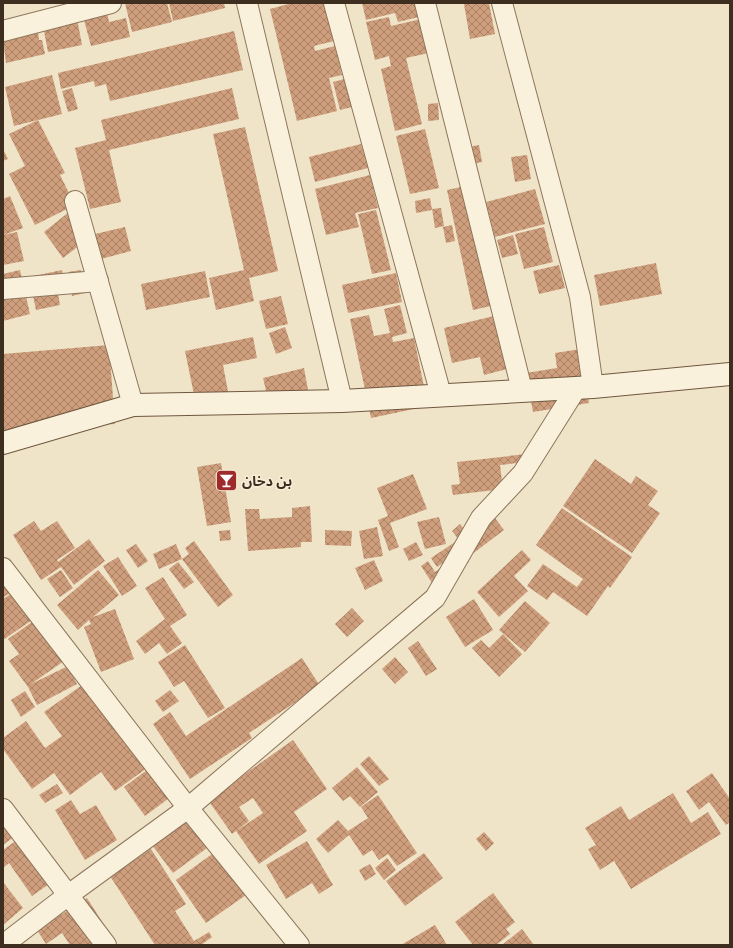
<svg xmlns="http://www.w3.org/2000/svg" width="733" height="948" viewBox="0 0 733 948" font-family="'Times New Roman','Noto Sans Arabic',serif">
	<defs>
		<pattern id="building-cross-hatch" width="8" height="8" patternUnits="userSpaceOnUse"><rect width="8" height="8" fill="#cf9f7d"/><path d="M0 0l8 8M0 8l8-8" fill="none" stroke="#a98266"/></pattern>
	</defs>
	<rect width="100%" height="100%" fill="#f0e4c8"/>
	<g fill="url(#building-cross-hatch)">
		<polygon points="105,3 109,22 126,18 130,37 91,46 80,5"/>
		<polygon points="125,3 167,3 172,22 132,32"/>
		<polygon points="169,3 224,3 225,8 173,21"/>
		<polygon points="292,3 324,3 334,41 314,46 315,51 335,46 342,75 329,78 337,111 297,121 270,9"/>
		<polygon points="362,3 416,3 419,17 398,22 395,13 366,20"/>
		<polygon points="489,3 495,34 470,39 464,4"/>
		<polygon points="75,8 82,45 48,52 44,31 58,28 55,12"/>
		<polygon points="389,17 391,26 421,19 429,53 406,58 422,124 395,131 381,69 391,66 389,56 375,60 366,22"/>
		<polygon points="234,31 243,70 110,101 106,84 95,87 94,81 61,89 58,73"/>
		<polygon points="38,32 39,40 42,40 45,54 6,63 3,40"/>
		<polygon points="52,75 62,114 14,126 5,87"/>
		<polygon points="344,79 352,107 340,110 333,82"/>
		<polygon points="72,88 78,109 68,112 62,91"/>
		<polygon points="232,88 239,119 109,150 121,202 90,209 75,148 106,140 101,120"/>
		<polygon points="438,103 439,120 428,121 428,104"/>
		<polygon points="38,120 65,173 60,175 75,205 35,225 9,174 25,166 9,134"/>
		<polygon points="245,127 278,271 249,278 254,301 216,310 209,278 244,270 213,134"/>
		<polygon points="425,129 439,188 410,194 396,136"/>
		<polygon points="361,144 368,168 315,182 309,157"/>
		<polygon points="479,145 482,162 472,164 468,147"/>
		<polygon points="3,149 8,159 3,161"/>
		<polygon points="527,155 531,179 515,182 511,157"/>
		<polygon points="370,175 378,208 355,213 359,227 326,235 315,189"/>
		<polygon points="465,186 491,306 473,310 447,190"/>
		<polygon points="535,189 545,224 495,237 486,202"/>
		<polygon points="10,196 23,228 3,235 3,199"/>
		<polygon points="430,198 432,210 416,213 415,201"/>
		<polygon points="441,208 444,226 435,228 432,209"/>
		<polygon points="376,210 391,270 372,274 358,214"/>
		<polygon points="69,212 89,238 63,258 44,232"/>
		<polygon points="452,225 455,241 446,243 443,227"/>
		<polygon points="125,227 131,251 101,259 95,234"/>
		<polygon points="544,227 553,262 524,269 515,234"/>
		<polygon points="17,232 24,261 3,265 3,235"/>
		<polygon points="513,235 518,254 502,258 497,240"/>
		<polygon points="656,263 662,294 600,306 594,275"/>
		<polygon points="559,265 565,288 539,294 533,271"/>
		<polygon points="20,270 30,314 3,321 3,274"/>
		<polygon points="62,270 65,286 57,288 60,305 36,310 29,277"/>
		<polygon points="81,270 85,293 72,296 68,272"/>
		<polygon points="205,271 210,297 146,310 141,284"/>
		<polygon points="396,273 402,302 348,313 342,285"/>
		<polygon points="281,296 288,324 266,329 259,301"/>
		<polygon points="400,305 407,333 392,337 393,342 414,338 428,406 371,418 350,319 369,315 374,336 390,333 384,309"/>
		<polygon points="498,315 511,368 484,375 480,357 452,363 444,328"/>
		<polygon points="285,327 292,348 276,354 269,333"/>
		<polygon points="253,337 257,358 223,365 231,407 198,414 185,351"/>
		<polygon points="109,345 115,424 3,430 3,354"/>
		<polygon points="581,349 589,403 533,412 526,373 557,368 555,353"/>
		<polygon points="304,368 308,390 268,399 263,378"/>
		<polygon points="535,453 536,461 500,465 503,489 453,495 451,485 460,484 457,462"/>
		<polygon points="595,459 631,484 636,476 658,491 648,505 660,513 632,553 563,506"/>
		<polygon points="221,463 231,522 207,526 197,467"/>
		<polygon points="413,474 427,509 390,523 399,547 389,551 378,520 388,516 377,488"/>
		<polygon points="310,506 312,542 301,542 301,547 248,551 245,509 259,509 260,519 292,517 292,508"/>
		<polygon points="562,508 632,557 610,588 608,586 587,616 553,592 547,600 527,586 543,564 577,587 583,579 536,545"/>
		<polygon points="492,514 504,530 471,555 452,531 460,524 467,533"/>
		<polygon points="439,517 446,544 425,549 417,522"/>
		<polygon points="34,521 41,531 57,521 75,548 57,560 58,562 89,539 105,561 74,585 61,567 41,580 13,535"/>
		<polygon points="377,527 383,556 364,559 359,531"/>
		<polygon points="230,530 231,540 220,541 219,531"/>
		<polygon points="325,530 352,531 351,546 325,545"/>
		<polygon points="194,541 233,595 218,607 182,559 189,554 185,548"/>
		<polygon points="416,542 423,555 409,561 403,549"/>
		<polygon points="455,542 469,562 457,571 449,559 437,567 431,558"/>
		<polygon points="136,544 148,561 138,568 126,550"/>
		<polygon points="176,544 182,559 159,569 153,554"/>
		<polygon points="522,550 531,560 514,576 528,591 499,617 477,592"/>
		<polygon points="118,557 137,586 122,596 103,566"/>
		<polygon points="374,560 383,581 365,590 355,568"/>
		<polygon points="428,561 435,572 448,563 436,589 421,566"/>
		<polygon points="178,562 194,582 184,589 169,569"/>
		<polygon points="61,570 73,588 60,597 47,579"/>
		<polygon points="98,570 119,595 93,617 115,609 134,659 101,672 84,627 91,624 89,620 78,630 57,605"/>
		<polygon points="163,577 187,615 170,626 182,643 167,654 159,643 145,654 136,641 165,619 145,588"/>
		<polygon points="3,578 11,593 3,597"/>
		<polygon points="17,590 35,618 3,640 3,599"/>
		<polygon points="474,599 493,630 465,647 446,617"/>
		<polygon points="525,601 550,623 525,652 499,630"/>
		<polygon points="352,608 364,621 347,637 335,624"/>
		<polygon points="35,620 64,661 31,684 68,666 77,684 37,705 28,687 9,661 19,654 8,639"/>
		<polygon points="503,634 522,654 499,677 472,648 481,640 489,648"/>
		<polygon points="418,641 437,669 426,676 408,648"/>
		<polygon points="185,645 225,708 208,718 184,681 174,687 158,662"/>
		<polygon points="395,657 408,672 395,684 382,669"/>
		<polygon points="302,658 320,686 249,733 252,738 190,779 153,724 170,712 186,736"/>
		<polygon points="85,683 147,768 115,791 101,772 70,795 54,773 32,789 3,749 3,738 26,721 45,748 62,736 44,712"/>
		<polygon points="170,690 179,701 163,712 155,701"/>
		<polygon points="25,691 35,707 21,717 11,700"/>
		<polygon points="293,740 327,789 294,812 307,831 259,864 236,831 263,813 253,798 239,807 249,821 232,834 208,800"/>
		<polygon points="369,756 389,779 379,786 360,764"/>
		<polygon points="151,767 172,796 145,816 124,787"/>
		<polygon points="357,767 378,792 360,807 350,796 343,801 332,788"/>
		<polygon points="712,773 730,799 730,822 726,825 709,802 699,810 686,791"/>
		<polygon points="57,784 63,793 45,803 39,795"/>
		<polygon points="673,793 691,823 708,812 721,834 631,889 614,861 600,870 588,849 596,845 585,828 621,806 629,820"/>
		<polygon points="378,795 417,853 397,866 388,854 379,860 372,850 363,856 349,835 328,853 316,839 338,820 348,831 368,818 361,807"/>
		<polygon points="71,800 80,814 96,805 117,840 85,860 55,810"/>
		<polygon points="3,814 27,827 3,845"/>
		<polygon points="186,820 207,848 173,873 152,845"/>
		<polygon points="31,830 62,875 32,896 9,863 3,868 3,850"/>
		<polygon points="484,832 494,843 486,851 476,839"/>
		<polygon points="307,841 333,885 319,894 312,883 286,899 266,865"/>
		<polygon points="151,849 186,904 175,911 194,941 209,932 212,937 201,945 155,945 110,876"/>
		<polygon points="215,852 246,895 206,923 176,880"/>
		<polygon points="424,853 443,878 405,906 386,881"/>
		<polygon points="387,858 396,870 384,880 375,868"/>
		<polygon points="370,864 376,874 365,881 359,870"/>
		<polygon points="3,882 23,908 3,925"/>
		<polygon points="493,893 515,922 506,929 510,934 496,945 473,945 455,922"/>
		<polygon points="87,898 117,945 70,945 62,933 46,944 37,930"/>
		<polygon points="435,925 447,945 401,945"/>
		<polygon points="522,929 534,945 502,945"/>
	</g>
	<g fill="none" stroke-linecap="round" stroke-linejoin="round">
		<defs>
			<g id="street">
				<polyline points="247,3 342,401"/>
				<polyline points="334,3 441,395"/>
				<polyline points="425,3 522,390"/>
				<polyline points="502,3 580,297 593,387"/>
				<polyline points="3,31 111,3"/>
				<polyline points="75,201 133,405"/>
				<polyline points="3,289 98,281"/>
				<polyline points="3,568 188,808 299,945"/>
				<polyline points="3,809 106,945"/>
				<polyline points="3,945 67,896 188,808 435,598 481,518 523,473 577,387"/>
			</g>
			<polyline id="secondary" points="3,443 133,405 342,401 593,387 730,374"/>
		</defs>
		<use href="#street" stroke="#8d765c" stroke-width="22"/>
		<use href="#secondary" stroke="#6f573f" stroke-width="24"/>
		<use href="#street" stroke="#faf1dc" stroke-width="20"/>
		<use href="#secondary" stroke="#faf1dc" stroke-width="22"/>
	</g>
	<defs>
		<symbol id="bar-square" viewBox="-11 -11 22 22"><rect x="-9" y="-9" width="18" height="18" rx="4" fill="#9e2a2b" stroke="#f7eed8"/><path d="M-6-5H6L.8 .8V4.5H3.5V6h-7V4.5H-.8V.8Z" fill="#fff"/></symbol>
	</defs>
	<g fill-rule="evenodd">
		<use href="#bar-square" x="214" y="468" width="25" height="25"/>
	</g>
	<g text-anchor="middle" dominant-baseline="central" stroke-width="3" stroke-linejoin="round" paint-order="stroke">
		<g font-size="14" font-weight="bold" fill="#3d2e20" stroke="#f7eed8" text-anchor="start">
			<text x="242" y="481">بن دخان</text>
		</g>
	</g>
	<rect width="733" height="948" fill="none" stroke="#3d2e20" stroke-width="8"/>
</svg>
